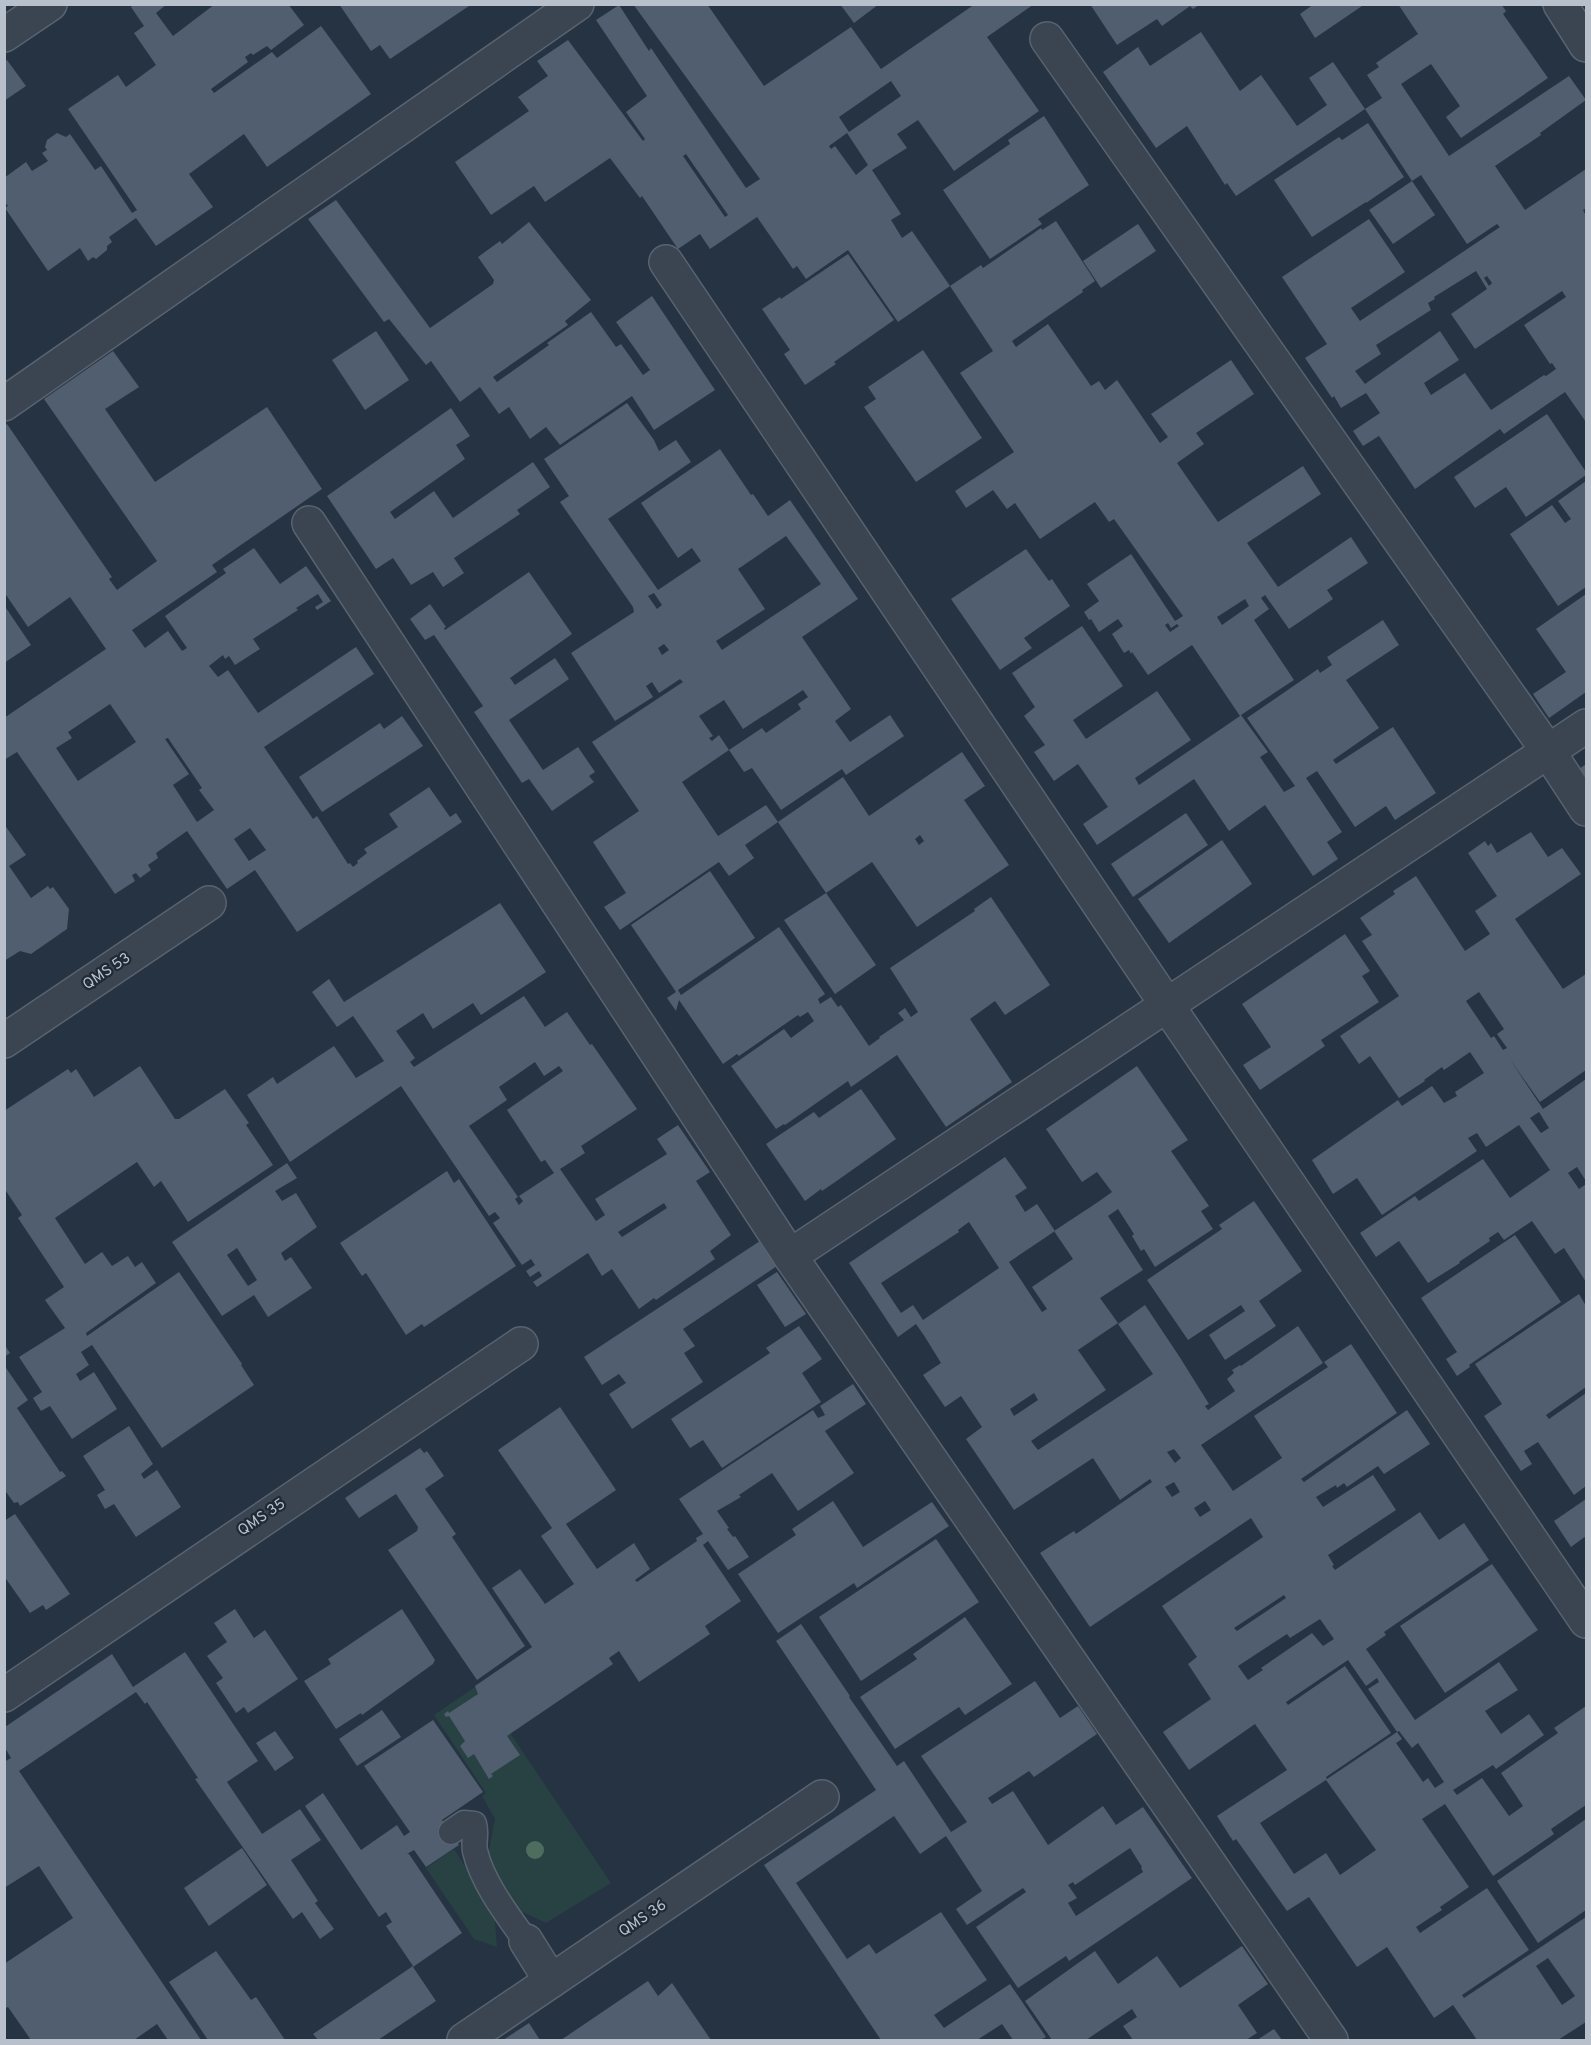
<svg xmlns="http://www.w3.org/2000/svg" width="1591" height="2045" viewBox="0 0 1591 2045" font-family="Overpass,sans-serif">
	<rect width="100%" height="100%" fill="#263342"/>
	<g fill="#284143">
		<polygon points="478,1685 611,1883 546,1923 510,1906 488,1855 495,1819 482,1796 486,1793 434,1715"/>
		<polygon points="454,1849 494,1912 497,1947 474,1939 426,1868"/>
	</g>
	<g fill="#515e6f" fill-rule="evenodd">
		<polygon points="134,4 167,4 156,13 173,36 215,4 288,4 304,25 271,50 267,46 253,55 251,53 245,57 248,62 211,89 214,93 272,52 277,58 321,26 371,94 267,167 244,134 189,174 213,207 156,246 136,218 109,237 112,242 107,246 107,250 96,259 93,257 88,261 80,248 48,271 5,208 8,206 4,201 4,178 26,162 32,171 48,161 42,153 47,150 45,147 47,140 57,133 66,137 70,134 95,170 101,166 132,213 137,210 68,109 118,75 126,87 156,65 134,33 144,26 131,7"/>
		<polygon points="339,4 472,4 390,59 380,45 371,51"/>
		<path d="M633,4H707L764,86L851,27L881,69L975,4H1034L987,37L1039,111L954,171L918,120L897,134L907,148L872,170L901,214L891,220L902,238L912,231L950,286L898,322L848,250L806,279L797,266L793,269L757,217L710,249L700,234L678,249L642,196L640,198L610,158L545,202L534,186L491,215L455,162L529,111L518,97L548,76L537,61L568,40L643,141L645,139L626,112L647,96L596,20L619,5L649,51L651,48L746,188L760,179ZM891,81L901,96L849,132L839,117ZM847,133L868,165L856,175L835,146L831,149L829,146ZM686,154L728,215L725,217L683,156Z"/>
		<polygon points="840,4 879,4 854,23"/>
		<polygon points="1090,4 1200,4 1193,9 1190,6 1162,26 1157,19 1117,45"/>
		<polygon points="1314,4 1365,4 1315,38 1300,14"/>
		<path d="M1398,4H1501L1506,11L1503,14L1548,78L1461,138L1446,117L1460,106L1431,64L1401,84L1449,156L1569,76L1586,100L1540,133L1541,135L1495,166L1525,210L1586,169V208L1583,210L1586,216V422L1565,392L1504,434L1500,429L1415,489L1379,436L1363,446L1353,431L1380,413L1366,393L1341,408L1334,396L1332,398L1305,358L1327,344L1282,277L1369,219L1405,272L1351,308L1360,321L1500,227L1497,224L1467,244L1421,175L1412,181L1365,109L1382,98L1367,75L1379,67L1376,63L1418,34ZM1476,271L1487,289L1451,314L1475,349L1562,291L1566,297L1524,325L1550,364L1552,363L1556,369L1546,376L1544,375L1491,410L1465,373L1431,395L1424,383L1459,360L1440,331L1365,384L1355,371L1381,354L1376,345L1431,310L1428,303L1435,299L1434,297ZM1487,276L1492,283L1489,286L1484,278Z"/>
		<polygon points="1201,32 1240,91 1261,75 1297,126 1327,105 1309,78 1333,62 1365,109 1236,196 1227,183 1225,185 1187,126 1156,148 1103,72 1138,47 1150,66"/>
		<polygon points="7,60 26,86 4,101 4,62"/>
		<polygon points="1044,116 1089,185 1038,219 1042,224 990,259 943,190 1010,144 1008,140"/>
		<polygon points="1368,123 1404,177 1366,203 1366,202 1312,237 1274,180 1339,137 1342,140"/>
		<polygon points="1412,181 1435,215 1393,244 1369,210"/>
		<polygon points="336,200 430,328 493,284 494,280 478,257 500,241 502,244 529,222 591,300 565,321 568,325 493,377 497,382 549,345 547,343 591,312 616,347 621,344 643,375 650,370 616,322 652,296 715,390 654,430 632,396 560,445 546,427 530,439 509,407 499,414 480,387 460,402 431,361 426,365 389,319 384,322 308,219"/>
		<path d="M1056,221L1095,281L1082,290L1083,292L1012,341L1016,347L1048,324L1091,386L1099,381L1105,390L1117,380L1160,443L1168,437L1151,414L1231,360L1254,394L1196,433L1204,444L1177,463L1218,522L1303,466L1321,494L1247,543L1278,587L1351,537L1368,563L1327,590L1333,599L1289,629L1265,595L1261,598L1269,609L1254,620L1294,680L1241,715L1268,752L1260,757L1284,792L1295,786L1247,718L1318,669L1320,673L1332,665L1327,657L1383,620L1399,645L1346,680L1379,728L1333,760L1336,764L1393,727L1436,793L1395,820L1386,806L1355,827L1317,771L1306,778L1342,832L1327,842L1338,859L1313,876L1265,805L1229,831L1194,779L1097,845L1083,824L1108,807L1078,764L1054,781L1034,752L1045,745L1024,716L1035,707L1012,673L1082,626L1123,686L1073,720L1086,739L1157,691L1191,740L1135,778L1139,785L1240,716L1192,645L1148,675L1132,652L1131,654L1129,650L1124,653L1112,634L1123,626L1118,619L1099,632L1091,619L1089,620L1084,612L1099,601L1087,584L1131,554L1175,621L1183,616L1114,519L1109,522L1095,502L1040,539L1015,503L1007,509L993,490L966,508L955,491L1014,452L960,373L993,351L950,286L981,265L983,268L1041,228L1042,230ZM1245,599L1249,606L1222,625L1217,617ZM1168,623L1171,628L1177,624L1179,626L1170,632L1165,625Z"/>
		<polygon points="1138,224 1156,251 1101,288 1083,261"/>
		<polygon points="848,254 894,320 834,362 836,364 805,385 784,354 790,350 762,309 780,297 781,299"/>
		<polygon points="376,331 409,380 365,410 332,360"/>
		<polygon points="923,350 982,438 916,482 864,407 876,399 868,387"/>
		<path d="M113,351L139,387L105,409L155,482L267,407L322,489L212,565L217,572L132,630L145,648L168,631L182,651L187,648L165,616L226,573L223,569L254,548L280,584L306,566L331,601L317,610L315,607L323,602L318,594L296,608L298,610L253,639L260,649L235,665L229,656L225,659L223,655L209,666L218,677L228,670L258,713L356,647L374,674L264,747L313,819L317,816L348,864L350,863L353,867L358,863L357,861L367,853L364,849L398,827L389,814L429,787L450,817L456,813L462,822L297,932L255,870L227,889L187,831L156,853L158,858L148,865L151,870L140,878L136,873L132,875L135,881L115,894L17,752L4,760V718L106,649L70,597L28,627L4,592V426L7,424L112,577L109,579L117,590L157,561L44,399ZM110,704L136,742L78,781L56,748L72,738L68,732ZM168,738L202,788L199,790L214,810L197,822L173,785L189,774L165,739ZM250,828L266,850L249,861L234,839Z"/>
		<path d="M627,403L654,440L659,451L676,440L691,462L608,519L658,590L701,561L692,548L678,558L641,503L720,449L751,495L753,494L768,516L790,500L858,599L802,637L851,709L835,721L850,742L890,715L904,736L846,775L842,769L781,810L752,768L744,772L729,750L762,728L766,733L801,709L798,704L808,697L803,690L743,729L724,700L699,716L713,736L709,738L712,741L719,735L729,750L682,782L718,836L766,805L778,822L745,845L754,858L729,876L719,862L620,930L604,907L626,893L593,842L639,811L592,742L683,682L680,679L659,693L652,682L646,686L653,697L615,721L571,653L634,612L633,607L560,502L569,496L544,459ZM786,536L821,584L722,650L716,641L765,609L738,569ZM654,593L662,605L657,609L648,596ZM664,644L669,650L662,655L658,648Z"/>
		<polygon points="451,408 470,436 456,445 465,459 390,512 395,519 434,491 453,518 533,462 550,487 517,510 520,514 454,558 464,573 443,587 433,572 411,585 393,558 376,569 327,496"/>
		<polygon points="1547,414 1586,472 1586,475 1526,517 1506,487 1475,508 1454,477"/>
		<polygon points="1586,481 1586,587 1558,606 1510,534 1552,505 1565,523 1571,519 1558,501"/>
		<polygon points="1026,549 1049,581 1052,579 1070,606 1024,638 1032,648 1000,670 951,599"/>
		<polygon points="529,572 572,634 510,678 515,685 555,658 569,679 509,720 543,770 578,747 595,772 589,776 594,782 552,811 529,779 522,783 474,712 483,706 434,635 425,640 410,619 430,604 446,627 444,628 445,630"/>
		<polygon points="1586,594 1586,692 1549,718 1533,694 1566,672 1536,629"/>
		<polygon points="4,605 31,645 4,663"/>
		<polygon points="402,716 423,746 322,812 299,777 380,723 384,729"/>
		<path d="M962,752L985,786L964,800L1009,865L917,927L872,862L826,893L876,965L835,994L784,920L826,893L778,822L843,777L869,816ZM920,835L924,841L919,845L915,839Z"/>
		<polygon points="1586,764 1586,781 1579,769"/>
		<polygon points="1186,813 1208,845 1133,897 1111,864"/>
		<polygon points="4,824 26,855 9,866 31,898 48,886 50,889 53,887 69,909 67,929 31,954 20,951 4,961"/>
		<path d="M1531,832L1548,857L1562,848L1581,874L1515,919L1563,989L1586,974V1070L1540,1102L1509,1058L1543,1109L1586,1079V1181L1577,1167L1568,1173L1579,1189L1586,1184V1282L1564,1248L1555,1254L1532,1221L1504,1240L1498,1232L1489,1238L1490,1241L1459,1262L1460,1263L1428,1283L1399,1241L1376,1257L1360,1233L1415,1196L1419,1201L1483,1159L1510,1198L1550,1170L1519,1125L1486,1147L1477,1133L1468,1138L1477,1151L1382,1215L1357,1178L1333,1194L1312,1160L1398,1100L1402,1106L1432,1086L1444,1103L1457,1096L1455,1092L1484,1073L1470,1052L1444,1070L1442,1067L1424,1080L1425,1081L1399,1098L1370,1056L1359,1064L1340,1036L1399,996L1362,941L1372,935L1360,918L1395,894L1393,891L1416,876L1465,951L1490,934L1475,911L1497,896L1468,853L1485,841L1488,846L1491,843L1497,853ZM1479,992L1504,1029L1497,1034L1507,1048L1503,1050L1494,1036L1491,1038L1466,1001ZM1539,1112L1549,1128L1541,1133L1530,1118Z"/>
		<polygon points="1222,840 1252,884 1169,943 1138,899"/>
		<polygon points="710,871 755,938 678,990 681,995 779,927 825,994 818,999 820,1004 831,997 838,1007 841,1005 869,1046 880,1038 879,1037 904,1020 898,1013 905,1008 911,1017 918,1012 890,968 975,911 974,909 991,897 1050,985 1005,1015 995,1001 970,1019 1012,1082 946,1127 897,1055 851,1087 848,1081 785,1125 784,1124 776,1129 731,1066 784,1029 791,1038 814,1021 808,1012 800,1017 798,1015 739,1056 737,1054 723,1064 679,1000 676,1011 667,998 676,992 631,925"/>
		<path d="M500,903L546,972L481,1015L473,1003L433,1029L423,1013L396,1031L415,1058L410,1062L414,1067L524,996L545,1027L567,1012L590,1045L592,1044L637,1109L581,1146L585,1153L560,1169L596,1221L605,1215L595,1199L667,1154L657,1139L678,1125L710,1172L696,1181L731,1235L710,1251L715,1259L656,1300L654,1298L639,1309L612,1269L602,1276L588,1253L537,1287L533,1282L542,1276L539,1271L530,1277L526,1271L535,1265L531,1259L522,1265L493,1223L500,1218L495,1212L489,1216L401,1086L290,1162L247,1095L273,1077L277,1084L334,1046L356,1078L384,1061L353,1016L337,1027L312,992L329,979L344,1002ZM535,1062L544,1076L559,1066L563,1071L507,1110L541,1162L545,1160L554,1173L519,1196L523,1201L519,1205L515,1199L518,1197L469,1126L507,1100L499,1087ZM664,1203L667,1208L622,1237L618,1232Z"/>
		<polygon points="1345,934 1370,971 1362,976 1379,1002 1321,1040 1325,1046 1260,1090 1243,1065 1271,1047 1242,1004"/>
		<polygon points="140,1066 175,1119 179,1119 225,1089 249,1123 246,1125 273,1165 188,1222 161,1181 154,1187 137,1162 55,1218 85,1264 102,1252 112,1266 128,1256 135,1267 142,1262 156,1283 86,1333 87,1336 179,1272 242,1364 241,1365 254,1385 162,1448 92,1345 81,1352 89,1365 76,1374 80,1381 94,1372 117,1409 72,1439 50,1406 41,1411 33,1398 42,1392 19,1357 65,1328 45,1300 64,1287 18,1218 22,1215 4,1188 4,1111 68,1069 71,1073 76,1069 94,1097"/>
		<path d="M1137,1066L1188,1140L1171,1151L1209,1206L1201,1211L1213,1229L1155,1267L1144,1249L1141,1251L1132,1236L1134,1234L1118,1209L1108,1216L1143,1270L1100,1298L1118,1323L1078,1350L1106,1390L1031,1441L1038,1450L1153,1374L1118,1324L1145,1305L1179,1356L1209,1404L1205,1406L1208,1410L1235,1391L1227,1379L1234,1373L1232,1370L1240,1365L1241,1366L1298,1326L1323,1363L1201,1445L1233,1491L1282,1458L1254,1416L1328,1367L1324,1362L1351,1344L1397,1413L1301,1479L1304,1482L1407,1410L1430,1444L1384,1474L1378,1466L1347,1487L1344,1483L1337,1488L1336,1485L1316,1497L1323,1507L1373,1475L1396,1510L1328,1555L1334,1565L1332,1566L1335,1570L1420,1512L1439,1540L1464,1523L1489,1560L1384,1632L1386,1635L1366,1649L1415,1720L1499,1662L1518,1690L1485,1711L1501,1734L1529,1714L1544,1735L1496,1769L1493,1765L1453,1790L1457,1795L1482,1778L1509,1816L1523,1806L1501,1773L1558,1733L1554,1728L1586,1706V1805L1551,1829L1554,1834L1493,1876L1445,1804L1422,1819L1469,1887L1440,1907L1442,1910L1416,1927L1420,1933L1487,1888L1529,1950L1462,1995L1464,1998L1586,1917V2022L1558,2040H1477L1453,2005L1434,2018L1387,1947L1357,1967L1309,1897L1287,1911L1236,1839L1233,1841L1217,1816L1287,1770L1255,1724L1189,1770L1163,1732L1211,1699L1188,1664L1197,1657L1162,1606L1263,1537L1251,1518L1090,1627L1040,1553L1074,1531L1076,1534L1152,1482L1150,1479L1120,1500L1093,1458L1014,1510L966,1439L982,1427L961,1396L945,1407L923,1375L941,1363L925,1337L916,1324L898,1337L849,1263L1005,1157L1027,1188L1015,1196L1025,1212L1037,1204L1055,1231L1009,1262L1042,1312L1047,1309L1032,1287L1073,1259L1054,1231L1098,1202L1112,1192L1097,1172L1082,1182L1046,1129ZM969,1222L999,1268L923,1320L913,1305L901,1313L881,1283L959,1232L958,1230ZM1034,1393L1038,1400L1014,1416L1010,1409ZM1174,1449L1181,1458L1175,1463L1167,1452ZM1174,1482L1180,1492L1172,1497L1165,1487ZM1205,1501L1211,1510L1200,1517L1194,1508ZM1284,1595L1286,1598L1237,1631L1234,1628ZM1320,1619L1334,1639L1323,1646L1312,1633L1261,1668L1263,1670L1248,1680L1238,1666L1287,1634L1290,1638ZM1348,1660L1366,1686L1377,1678L1379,1682L1368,1689L1397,1732L1327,1779L1326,1777L1391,1733L1345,1666L1288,1705L1286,1702ZM1399,1731L1412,1748L1418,1743L1444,1782L1435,1788L1428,1778L1423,1782L1396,1743L1402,1739L1397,1732ZM1326,1780L1376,1850L1340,1875L1326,1853L1294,1874L1260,1823ZM1548,1958L1575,1996L1562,2005L1536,1966Z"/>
		<polygon points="861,1089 896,1139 838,1180 822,1191 821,1189 805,1201 766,1144 814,1112 819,1118"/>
		<path d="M287,1163L297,1178L275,1191L282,1201L296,1193L317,1227L281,1253L285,1261L291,1257L312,1288L268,1317L254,1295L222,1316L172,1242ZM237,1248L257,1280L248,1286L227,1255Z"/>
		<polygon points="447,1171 454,1183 459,1179 516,1266 424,1327 422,1324 406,1335 366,1273 362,1276 340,1243"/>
		<polygon points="1254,1201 1302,1271 1259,1301 1276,1326 1225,1360 1209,1335 1245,1311 1241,1305 1188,1340 1147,1280 1222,1229 1219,1225"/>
		<polygon points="1515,1235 1561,1302 1469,1365 1470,1367 1457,1376 1446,1359 1457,1352 1421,1298"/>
		<polygon points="760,1241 777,1266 683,1329 695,1346 684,1353 703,1382 632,1429 609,1394 626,1383 619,1374 602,1385 584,1357"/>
		<polygon points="777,1272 806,1314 785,1327 757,1285"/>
		<polygon points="1579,1294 1586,1306 1586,1387 1546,1415 1549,1419 1586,1393 1586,1486 1574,1495 1538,1442 1524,1451 1532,1464 1521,1471 1484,1416 1502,1404 1475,1364"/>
		<polygon points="799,1326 822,1359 802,1373 821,1402 722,1468 703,1440 690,1448 671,1419 770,1353 766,1348"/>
		<polygon points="4,1344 10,1353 4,1357"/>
		<polygon points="4,1365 28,1400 17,1408 60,1472 62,1471 66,1476 20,1506 18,1502 14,1503 4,1489"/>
		<polygon points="853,1384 866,1404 825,1431 854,1473 798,1511 772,1473 739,1495 741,1497 717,1511 729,1528 727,1529 733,1537 735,1536 749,1557 728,1570 708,1541 703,1545 741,1601 705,1626 710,1634 639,1682 619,1651 609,1658 613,1664 507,1736 520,1755 491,1774 493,1776 489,1779 474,1754 468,1758 460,1746 465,1741 449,1716 446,1717 444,1714 448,1711 449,1713 478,1694 475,1686 532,1647 492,1588 520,1569 545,1604 574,1584 541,1536 552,1528 498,1450 560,1407 616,1490 566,1524 597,1569 634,1543 650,1569 635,1580 637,1582 697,1541 696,1538 703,1534 679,1499 813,1410 818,1418 825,1415 820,1406"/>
		<polygon points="129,1426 153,1464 141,1474 144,1479 157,1470 181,1507 136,1537 114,1504 105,1509 97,1495 105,1490 83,1456"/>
		<polygon points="420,1448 424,1453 427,1451 444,1476 425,1489 456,1534 452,1537 525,1646 477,1680 388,1550 417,1531 418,1527 396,1494 359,1518 345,1498"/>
		<polygon points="1586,1499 1586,1536 1571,1547 1554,1521"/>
		<polygon points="833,1501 863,1547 932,1502 949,1526 857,1588 854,1583 778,1633 738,1574 796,1535 792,1529"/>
		<polygon points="15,1514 70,1594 46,1610 43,1605 30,1613 4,1576 4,1521"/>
		<polygon points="936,1539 979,1602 861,1681 819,1617"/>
		<polygon points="1492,1564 1538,1630 1445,1693 1400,1626"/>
		<polygon points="235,1609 254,1638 265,1630 298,1679 248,1713 244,1707 236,1713 216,1683 223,1678 207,1656 227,1642 214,1623"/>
		<polygon points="402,1609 435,1660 433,1664 362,1715 361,1713 336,1729 304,1681 331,1664 328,1659"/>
		<polygon points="965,1617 1012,1684 965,1715 959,1707 895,1749 860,1697 917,1659 913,1654"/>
		<path d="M801,1624L850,1696L849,1697L897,1766L904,1761L951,1832L967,1822L921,1756L1035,1681L1060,1718L1078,1706L1097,1734L1034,1777L1029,1771L988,1798L992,1804L1013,1791L1048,1845L1103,1806L1116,1825L1143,1807L1192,1878L1069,1961L1066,1956L1018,1988L976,1927L1026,1892L1023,1888L967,1925L956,1909L982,1891L946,1836L920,1854L894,1816L796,1883L847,1959L869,1944L876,1954L941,1912L987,1980L934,2015L944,2028L1010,1984L1046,2037L1040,2040H1013L1002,2024L977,2040H881L764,1865L876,1790L776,1641ZM1130,1848L1142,1867L1141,1868L1143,1872L1076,1916L1068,1903L1077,1898L1068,1885L1073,1882L1075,1885Z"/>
		<polygon points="185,1652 258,1761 227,1782 262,1834 300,1809 321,1840 291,1860 318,1901 315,1903 334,1929 320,1939 302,1912 293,1919 195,1779 198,1778 147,1702 145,1704 136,1692 19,1771 201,2040 168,2040 157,2024 134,2040 31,2040 8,2007 4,2009 4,1964 73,1918 39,1866 4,1888 4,1762 11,1758 5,1748 5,1727 112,1654 133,1687"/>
		<polygon points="382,1710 401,1737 357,1766 339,1739"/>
		<polygon points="433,1720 483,1792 442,1820 459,1845 426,1867 414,1850 407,1854 409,1854 462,1933 413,1967 436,2001 378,2040 318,2040 313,2034 413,1966 386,1926 392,1922 386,1912 379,1917 305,1806 323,1793 361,1850 397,1825 404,1836 410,1832 364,1766"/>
		<polygon points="275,1731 294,1758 275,1771 256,1743"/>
		<polygon points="1586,1819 1586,1910 1538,1943 1497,1881"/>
		<polygon points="242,1848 267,1885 209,1926 184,1888"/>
		<polygon points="1242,1946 1268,1984 1238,2005 1257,2033 1246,2040 1133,2040 1123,2026 1137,2017 1132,2009 1086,2040 1052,2040 1025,2001 1095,1951 1118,1984 1157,1956 1180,1988"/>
		<polygon points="216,1951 251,2000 256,1997 285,2040 208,2040 169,1982"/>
		<polygon points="648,1981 658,1996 672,1983 711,2040 561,2040"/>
		<polygon points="529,2023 540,2040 503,2040"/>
		<polygon points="1274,2029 1282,2040 1257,2040"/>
	</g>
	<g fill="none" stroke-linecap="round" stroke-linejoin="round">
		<defs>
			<path id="lane" d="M451,1832L464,1823L474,1824C477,1834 473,1842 475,1851C482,1882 508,1916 526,1941"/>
			<g id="street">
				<polyline points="1560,4 1586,45"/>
				<polyline points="4,35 50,4"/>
				<polyline points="1047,39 1548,751 1586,809"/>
				<polyline points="666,262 1167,1005 1586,1621"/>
				<polyline points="4,404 577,4"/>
				<polyline points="309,523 790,1256 1331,2040"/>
				<polyline points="4,1041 209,903"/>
				<polyline points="790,1256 1586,726"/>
				<polyline points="4,1695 521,1344"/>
				<polyline points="526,1941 551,1981"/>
				<polyline points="464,2040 822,1797"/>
			</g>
		</defs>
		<use href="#lane" stroke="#58636f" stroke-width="27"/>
		<use href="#street" stroke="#58636f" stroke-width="36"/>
		<use href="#lane" stroke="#3a4551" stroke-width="24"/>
		<use href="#street" stroke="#3a4551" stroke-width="33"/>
	</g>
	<circle fill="#4e6d5f" cx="535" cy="1850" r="9"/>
	<g text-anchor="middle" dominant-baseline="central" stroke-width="4.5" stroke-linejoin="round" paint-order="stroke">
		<g font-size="15" fill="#b7c0cb" stroke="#1f2a37">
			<text transform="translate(107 972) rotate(-34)">QMS 53</text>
			<text transform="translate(262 1518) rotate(-34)">QMS 35</text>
			<text transform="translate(643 1919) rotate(-34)">QMS 36</text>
		</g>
	</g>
	<rect width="1591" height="2045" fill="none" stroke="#b7c0cb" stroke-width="12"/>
</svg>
